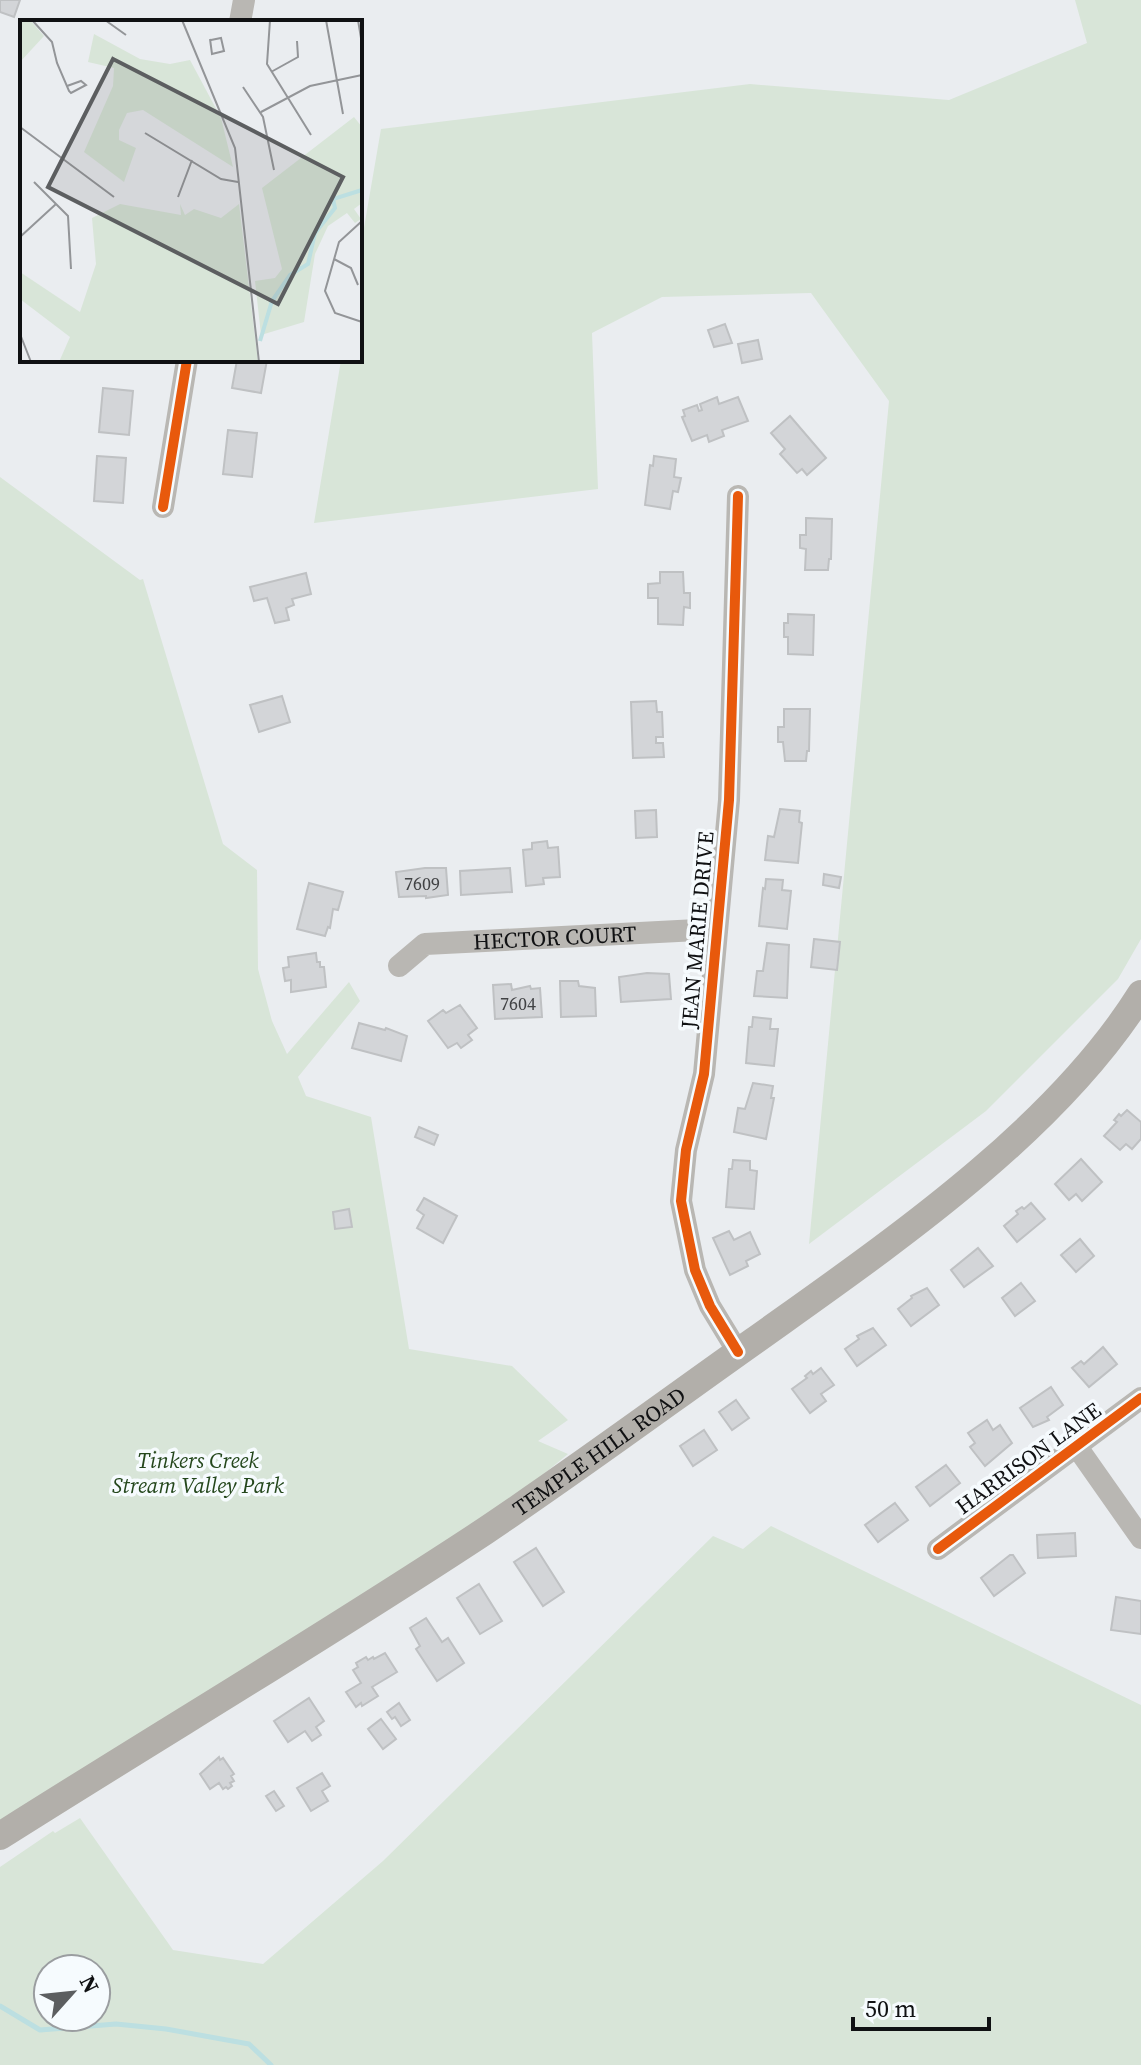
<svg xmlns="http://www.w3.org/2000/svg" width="1141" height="2065" viewBox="0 0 1141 2065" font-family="'Source Serif 4',serif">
	<rect width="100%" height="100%" fill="#eaedf0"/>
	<g fill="#d8e5d8" fill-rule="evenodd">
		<polygon points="1075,0 1141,0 1141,939 1118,979 986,1111 809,1244 889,401 811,293 662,297 592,333 598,489 314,523 341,360 360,360 360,251 381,129 750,84 949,100 1087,43"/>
		<polygon points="0,477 140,580 143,579 223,844 257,870 258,969 272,1021 287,1054 349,982 360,1001 298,1077 306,1096 371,1117 409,1349 512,1366 568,1420 538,1441 568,1454 499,1511 0,1831"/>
		<path d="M771,1526L1141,1705V2065H0V1867L53,1831L55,1833L80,1818L173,1950L263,1964L383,1861L713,1536L743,1549ZM48,1969H96V2017H48Z"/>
	</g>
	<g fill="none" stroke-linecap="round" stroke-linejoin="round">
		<polyline stroke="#bcdfe1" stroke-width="5" points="0,2006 40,2030 116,2024 166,2029 249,2044 271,2065"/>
	</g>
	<g fill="#d3d5d8" stroke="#bfc1c3" stroke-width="2">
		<polygon points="0,0 20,0 14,17 0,12"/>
		<polygon points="725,324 732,343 714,347 708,330"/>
		<polygon points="758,340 762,359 742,363 738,344"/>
		<polygon points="237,360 267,360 261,393 232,388"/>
		<polygon points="103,388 133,391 129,435 99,432"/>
		<polygon points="717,397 719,404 738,397 748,421 722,430 724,436 709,442 707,435 692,441 682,417 685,416 683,410 697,405 699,411 702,410 700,404"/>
		<polygon points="790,416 826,458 807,475 802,469 797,473 780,454 785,449 771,433"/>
		<polygon points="228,430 257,433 252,477 223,474"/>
		<polygon points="97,456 126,458 123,503 94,501"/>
		<polygon points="654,456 676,459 674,477 681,478 678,492 673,491 670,509 645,505 650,465 653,466"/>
		<polygon points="806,518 832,519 831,559 829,559 828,570 805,570 806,549 800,548 800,535 806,535"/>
		<polygon points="660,572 683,572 684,593 690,593 690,608 684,607 683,625 658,624 658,598 648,598 648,584 660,583"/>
		<polygon points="306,573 311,594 292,599 294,605 286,608 289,620 275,623 267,598 254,601 250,587"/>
		<polygon points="788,614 814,615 813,655 788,654 788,637 784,637 784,623 788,623"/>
		<polygon points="282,696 290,722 259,732 250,705"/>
		<polygon points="656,701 657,712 662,712 663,737 656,737 656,743 663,743 664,757 633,758 631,702"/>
		<polygon points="784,709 810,709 809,751 807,751 806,761 785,761 783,742 778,742 778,727 784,727"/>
		<polygon points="780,809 800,811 799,822 802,823 798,863 765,860 768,836 774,837"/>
		<polygon points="656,810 657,837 636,838 635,811"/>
		<polygon points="547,841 548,848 558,847 560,877 543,878 544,884 526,886 523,850 532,849 532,843"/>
		<polygon points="425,868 446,868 448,895 426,898 426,896 399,897 396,872"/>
		<polygon points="510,868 512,892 461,895 460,871"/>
		<polygon points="824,874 841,877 839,888 823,885"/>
		<polygon points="766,879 783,880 782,890 791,891 787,929 759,926 763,888 765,889"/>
		<polygon points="309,883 343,892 338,910 333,909 330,928 328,927 325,936 297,929"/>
		<polygon points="814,939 840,942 837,970 811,967"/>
		<polygon points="767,943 789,945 787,998 754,996 757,971 763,971"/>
		<polygon points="316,953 317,962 320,962 320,967 324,967 326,987 291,992 291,980 285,981 283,968 289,967 288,957"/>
		<polygon points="647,973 669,974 671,999 621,1002 619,977"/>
		<polygon points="560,981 578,981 579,986 595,988 596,1016 561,1017"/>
		<polygon points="511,984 512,990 530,986 531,989 540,988 542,1017 495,1019 493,985"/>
		<polygon points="460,1005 477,1028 468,1035 472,1040 461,1048 457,1043 448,1048 428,1021 443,1010 446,1013"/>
		<polygon points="753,1017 771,1019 770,1029 778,1029 774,1066 746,1063 749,1027 752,1027"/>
		<polygon points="359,1023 385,1030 386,1028 407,1036 401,1061 352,1048"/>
		<polygon points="753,1083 773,1086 771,1098 774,1098 766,1139 734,1132 738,1108 745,1109"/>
		<polygon points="1127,1110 1141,1122 1141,1139 1132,1149 1126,1144 1120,1150 1104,1136 1117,1122 1114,1120 1119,1114 1121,1116"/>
		<polygon points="419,1127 438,1135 434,1145 415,1137"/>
		<polygon points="1081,1159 1102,1182 1082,1201 1076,1194 1069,1200 1055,1184"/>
		<polygon points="733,1160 750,1161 750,1170 757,1171 754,1209 726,1207 729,1169 732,1169"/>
		<polygon points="424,1198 457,1216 443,1243 417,1228 424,1215 417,1210"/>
		<polygon points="1031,1203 1045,1219 1017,1242 1004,1226 1018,1214 1016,1211 1022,1207 1024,1209"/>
		<polygon points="349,1209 352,1227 335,1229 333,1212"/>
		<polygon points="729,1231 734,1240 750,1232 760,1254 746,1261 748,1266 730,1275 713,1238"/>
		<polygon points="1080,1239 1094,1256 1076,1272 1061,1255"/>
		<polygon points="978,1248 993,1266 964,1287 951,1270"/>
		<polygon points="1021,1283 1035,1301 1015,1316 1002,1298"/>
		<polygon points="927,1288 939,1305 911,1326 898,1309 912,1298 911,1296"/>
		<polygon points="873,1328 886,1345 857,1366 845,1349 859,1339 857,1336"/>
		<polygon points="1103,1347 1117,1364 1089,1387 1072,1368 1081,1361 1084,1364"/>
		<polygon points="821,1368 834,1385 821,1394 826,1401 810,1413 792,1389 807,1378 805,1376 811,1371 813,1374"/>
		<polygon points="1051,1387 1063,1405 1047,1417 1049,1420 1033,1427 1020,1408"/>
		<polygon points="736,1400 749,1418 732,1430 719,1412"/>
		<polygon points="987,1420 993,1430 1000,1425 1012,1443 985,1466 970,1447 975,1443 968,1433"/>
		<polygon points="704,1430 717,1450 693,1466 680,1446"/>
		<polygon points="946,1465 960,1483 930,1506 916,1487"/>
		<polygon points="895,1503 908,1520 878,1542 865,1525"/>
		<polygon points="1075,1533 1076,1556 1038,1558 1037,1535"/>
		<polygon points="536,1548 564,1592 543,1606 514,1562"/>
		<polygon points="1010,1555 1013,1555 1025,1573 994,1596 981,1578"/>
		<polygon points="479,1584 502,1621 480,1634 457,1598"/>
		<polygon points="1116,1597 1141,1601 1141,1634 1111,1630"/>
		<polygon points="426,1618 442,1642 448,1638 464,1663 437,1681 416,1649 420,1646 410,1628"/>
		<polygon points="385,1653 397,1672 372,1687 378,1696 362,1706 361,1703 356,1707 346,1692 361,1683 353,1670 358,1667 356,1663 366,1657 368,1660 373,1657 374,1659"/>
		<polygon points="309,1698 324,1721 316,1727 321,1735 312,1741 305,1731 288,1742 274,1721"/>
		<polygon points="399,1703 410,1720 401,1726 395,1717 392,1719 387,1712"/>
		<polygon points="381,1719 396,1739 383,1749 368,1729"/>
		<polygon points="219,1757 220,1760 223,1758 234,1774 231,1776 234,1781 230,1783 232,1786 228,1789 226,1787 223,1789 219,1783 210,1789 200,1774"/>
		<polygon points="322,1773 330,1786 322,1791 328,1801 311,1811 297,1788"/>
		<polygon points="274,1791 284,1806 276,1811 266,1796"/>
	</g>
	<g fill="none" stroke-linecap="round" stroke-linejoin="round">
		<g stroke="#b9b7b3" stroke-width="22">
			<polyline points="240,22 244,0"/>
			<polyline points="738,496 729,800 704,1074 686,1150 681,1201 695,1270 710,1306 738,1352"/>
			<polyline points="163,507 187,360"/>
			<path id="s1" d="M399,966L425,944L717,929"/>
			<polyline points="1077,1447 1141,1538"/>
			<polyline points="938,1549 1141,1398"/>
		</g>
		<path stroke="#b2afaa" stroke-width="28" id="s2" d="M0,1836C161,1734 326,1636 485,1531C576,1470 665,1404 754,1341C887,1246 1054,1133 1141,994"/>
		<defs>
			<g id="cycleway">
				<polyline points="738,496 729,800 704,1074 686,1150 681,1201 695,1270 710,1306 738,1352"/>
				<polyline points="163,507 187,360"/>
				<polyline points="938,1549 1141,1398"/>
			</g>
		</defs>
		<use href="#cycleway" stroke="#f6fbfe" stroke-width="15"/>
		<use href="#cycleway" stroke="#e8590c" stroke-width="10"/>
	</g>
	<g text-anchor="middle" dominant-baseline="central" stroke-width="7" stroke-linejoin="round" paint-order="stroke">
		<g font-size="18" fill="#414244">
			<text x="422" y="883">7609</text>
			<text x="518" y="1003">7604</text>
		</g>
		<g font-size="22" fill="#101113" stroke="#f6fbfe">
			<text transform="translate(697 930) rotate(-85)">JEAN MARIE DRIVE</text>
			<text stroke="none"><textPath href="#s1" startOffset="164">HECTOR COURT</textPath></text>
			<text stroke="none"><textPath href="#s2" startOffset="712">TEMPLE HILL ROAD</textPath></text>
			<text transform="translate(1028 1458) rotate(-36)">HARRISON LANE</text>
		</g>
		<g font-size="22" font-style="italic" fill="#24471c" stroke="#f6fbfe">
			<text x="198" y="1460">Tinkers Creek<tspan x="198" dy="25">Stream Valley Park</tspan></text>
		</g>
	</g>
	<g transform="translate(20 20)">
		<rect width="342" height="342" fill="#eaedf0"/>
		<path d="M0,0H10L24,16L0,42ZM74,14L120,39L150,44L170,40L201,98L213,147L123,90L107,93L99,110V120L116,128L104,162L64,132L93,66L94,48L68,42ZM334,97L342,107V183L334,189L341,199L335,203L327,193L308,206L295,234L284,302L241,315L235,261L255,258L262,249L242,168ZM100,184L161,195L160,184L165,195L174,189L201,198L219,184L238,342H39L50,317L0,279V252L60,292L76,244L72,198Z" fill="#d8e5d8"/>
		<path fill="none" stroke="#bcdfe1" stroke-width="4" d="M240,321L252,281L270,255L288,244L295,213L315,188L313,179L342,170"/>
		<path fill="none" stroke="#939598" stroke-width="2" d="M12,0L32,22L37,43L49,71L51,73L66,65L61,61L47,66M85,0L106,15M162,0L215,128L239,342M250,0L247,44L291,115M306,0L323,94M338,0L342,24M190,19L192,34L204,31L201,18L191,20M251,52L278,37L277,21M223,67L243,97L254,150M241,92L290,66L342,55M0,107L94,177M125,113L201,159L218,162M14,162L48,196L51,249M158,177L172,140M342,201L319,222L305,271L315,293L342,302M0,217L36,184M314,239L331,248L338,265M0,314L11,342"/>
		<path fill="#5c5e60" fill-opacity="0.15" stroke="#5c5e60" stroke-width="4" d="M93,39L323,157L258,284L28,167Z"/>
		<rect width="342" height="342" fill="none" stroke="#101113" stroke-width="4"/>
	</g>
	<g transform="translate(72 1993) rotate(63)"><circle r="38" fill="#f6fbfe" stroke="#9a9da0" stroke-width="2"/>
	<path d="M0-6L14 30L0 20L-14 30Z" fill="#5c5e60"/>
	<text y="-12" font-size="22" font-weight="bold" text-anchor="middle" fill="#101113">N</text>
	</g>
	<path d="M853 2017v12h136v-12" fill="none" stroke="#101113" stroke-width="4"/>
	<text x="865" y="2017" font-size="24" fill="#101113" stroke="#f6fbfe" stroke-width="6" paint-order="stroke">50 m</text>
</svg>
